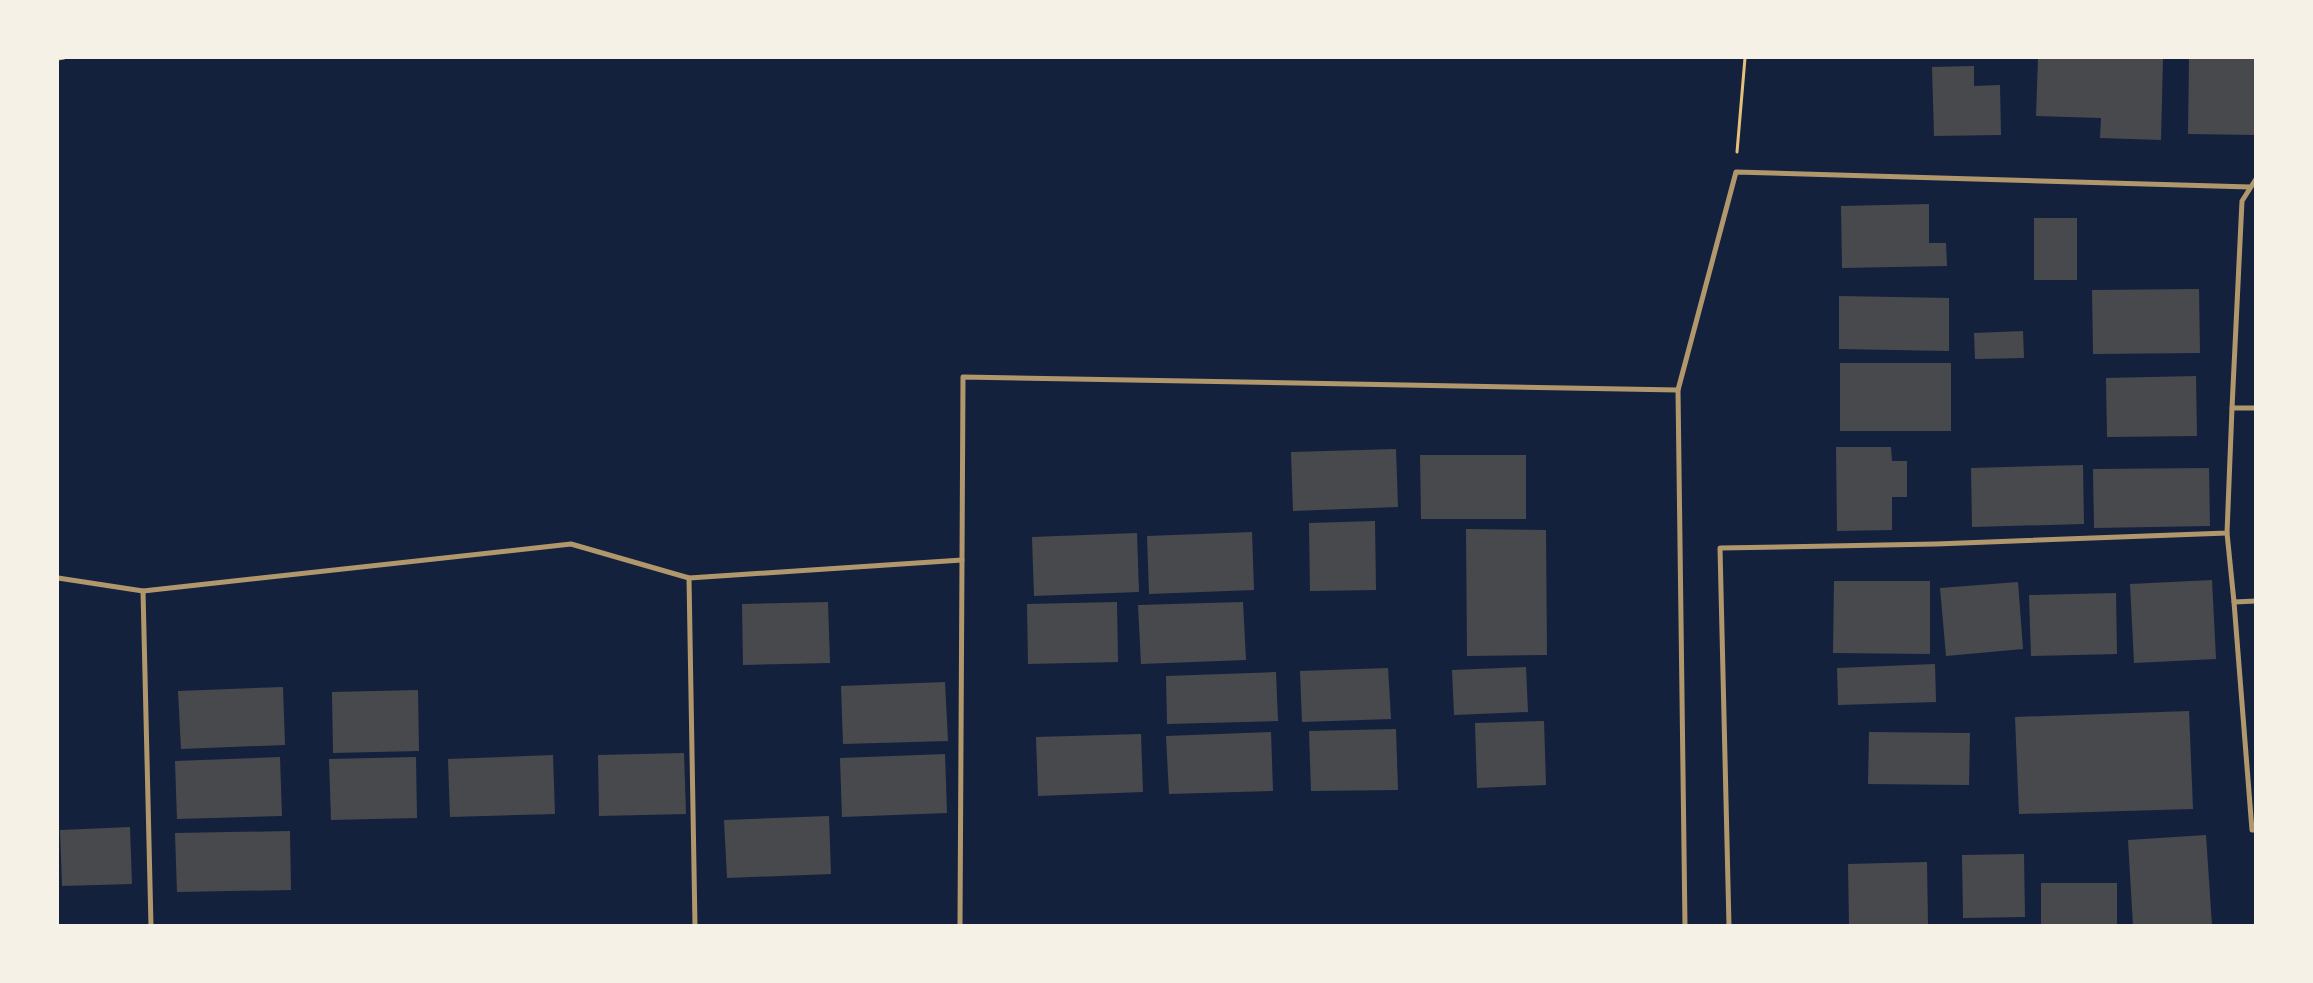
<svg xmlns="http://www.w3.org/2000/svg" width="2313" height="983" viewBox="0 0 2313 983" font-family="'DM Sans',sans-serif">
	<rect width="100%" height="100%" fill="#14213d"/>
	<g fill="#48494c">
		<polygon points="2038,58 2163,58 2161,140 2100,138 2101,118 2036,116"/>
		<polygon points="2189,58 2256,58 2256,135 2188,134"/>
		<polygon points="1974,66 1974,86 2000,85 2001,135 1934,136 1932,67"/>
		<polygon points="1929,204 1929,243 1946,243 1947,266 1842,268 1841,206"/>
		<rect x="2034" y="218" width="43" height="62"/>
		<polygon points="2199,289 2200,353 2093,354 2092,290"/>
		<polygon points="1839,296 1949,298 1949,351 1839,349"/>
		<polygon points="2023,331 2024,358 1975,359 1974,333"/>
		<rect x="1840" y="363" width="111" height="68"/>
		<polygon points="2196,376 2197,436 2107,437 2106,378"/>
		<polygon points="1836,447 1891,447 1892,461 1907,461 1907,497 1892,497 1892,530 1837,531"/>
		<polygon points="1396,449 1398,507 1293,511 1291,452"/>
		<polygon points="1420,455 1526,455 1526,519 1421,519"/>
		<polygon points="2083,465 2084,524 1972,527 1971,468"/>
		<polygon points="2209,468 2210,526 2094,528 2093,469"/>
		<polygon points="1375,521 1376,590 1310,591 1309,523"/>
		<polygon points="1466,529 1546,530 1547,655 1467,656"/>
		<polygon points="1252,532 1254,590 1149,594 1147,536"/>
		<polygon points="1137,533 1139,592 1034,596 1032,537"/>
		<polygon points="2212,580 2216,659 2134,663 2130,584"/>
		<polygon points="1834,581 1930,581 1930,654 1833,653"/>
		<polygon points="2018,582 2023,649 1946,656 1940,588"/>
		<polygon points="2116,593 2117,654 2031,656 2029,595"/>
		<polygon points="828,602 830,663 743,665 742,604"/>
		<polygon points="1117,602 1118,662 1028,664 1027,604"/>
		<polygon points="1243,602 1246,660 1141,664 1138,605"/>
		<polygon points="1935,664 1936,702 1838,705 1837,668"/>
		<polygon points="1526,667 1528,712 1454,715 1452,670"/>
		<polygon points="1388,668 1391,719 1302,722 1300,671"/>
		<polygon points="1276,672 1278,721 1167,724 1166,676"/>
		<polygon points="945,682 948,741 843,744 841,686"/>
		<polygon points="283,687 285,745 181,749 178,691"/>
		<polygon points="418,690 419,751 333,753 332,692"/>
		<polygon points="2189,711 2193,809 2019,814 2015,717"/>
		<polygon points="1544,721 1546,785 1477,788 1475,723"/>
		<polygon points="1396,729 1398,790 1311,791 1309,731"/>
		<polygon points="1271,732 1273,791 1169,794 1166,736"/>
		<polygon points="1869,732 1970,733 1969,785 1868,784"/>
		<polygon points="1141,734 1143,792 1038,796 1036,737"/>
		<polygon points="684,753 686,814 599,816 598,755"/>
		<polygon points="945,754 947,813 842,817 840,758"/>
		<polygon points="553,755 555,814 450,817 448,759"/>
		<polygon points="280,757 282,816 177,819 175,761"/>
		<polygon points="416,757 417,818 331,820 329,759"/>
		<polygon points="829,816 831,874 727,878 724,820"/>
		<polygon points="130,827 132,884 62,886 60,830"/>
		<polygon points="290,831 291,890 177,892 175,833"/>
		<polygon points="2206,835 2212,926 2133,926 2128,840"/>
		<polygon points="2024,854 2025,917 1963,918 1962,855"/>
		<polygon points="1927,862 1928,926 1849,926 1848,864"/>
		<rect x="2041" y="883" width="76" height="43"/>
	</g>
	<g fill="none" stroke-linecap="round" stroke-linejoin="round">
		<g stroke="#e5c07b" stroke-width="3">
			<polyline points="58,59 64,58"/>
			<polyline points="1737,152 1745,58"/>
		</g>
		<g stroke="#b1986c" stroke-width="5">
			<polyline points="2232,408 2242,201 2256,179"/>
			<polyline points="2227,533 2234,602 2256,601"/>
			<polyline points="58,578 143,591 571,544 689,578 962,560"/>
			<polyline points="689,578 695,926"/>
			<polyline points="143,591 151,926"/>
			<polyline points="2234,602 2252,830 2256,830"/>
			<polyline points="960,926 963,377 1678,390"/>
			<polyline points="1685,926 1678,390 1736,172 2250,187"/>
			<polyline points="1729,926 1720,548 1936,544 2227,533 2232,408 2256,408"/>
		</g>
	</g>
	<rect width="2313" height="983" fill="none" stroke="#f6f1e7" stroke-width="118"/>
</svg>
